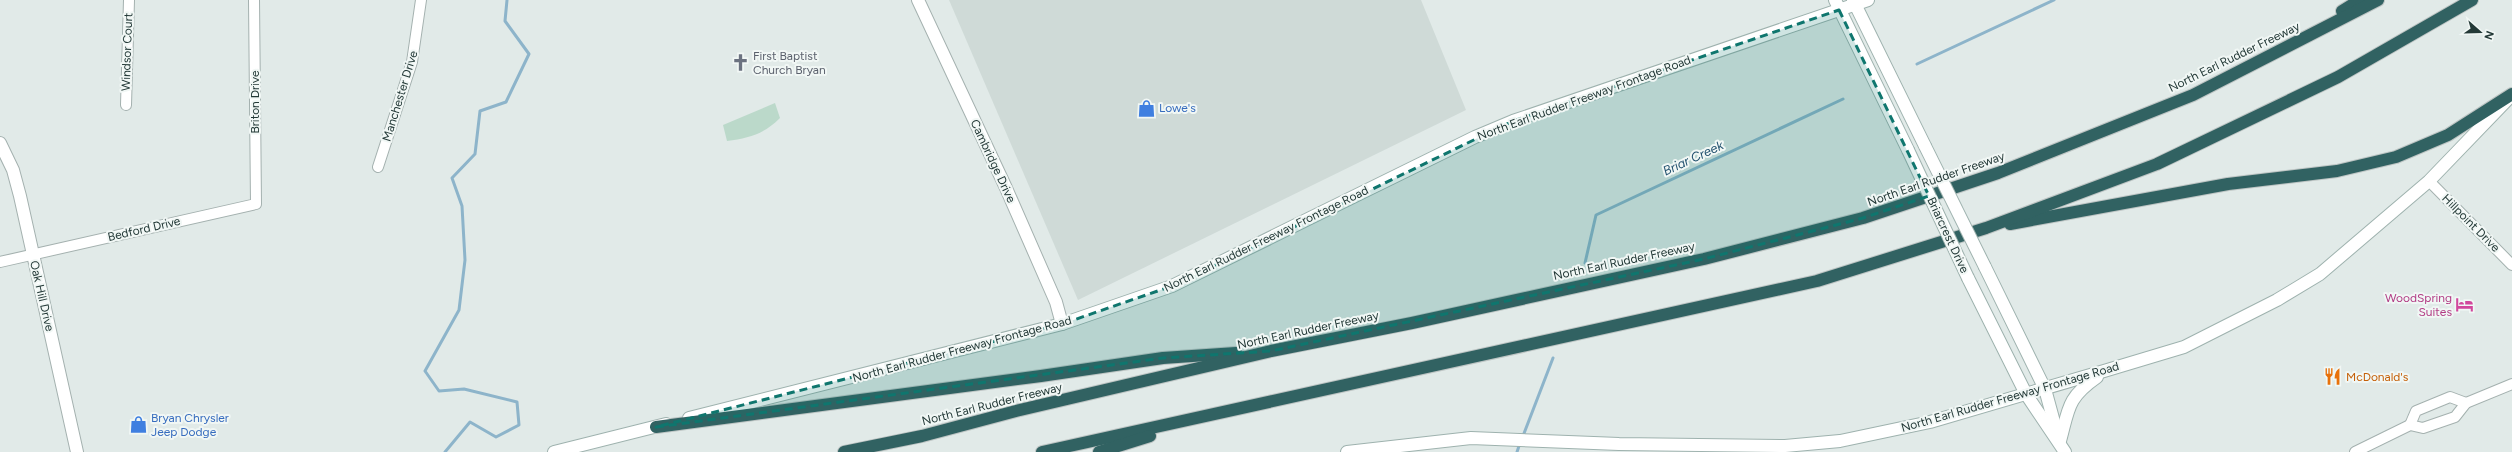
<svg xmlns="http://www.w3.org/2000/svg" width="2512" height="452" viewBox="0 0 2512 452" font-family="Figtree,sans-serif">
	<rect width="100%" height="100%" fill="#e1eae8"/>
	<polygon fill="#cfdad7" points="949,0 1421,0 1466,110 1078,300"/>
	<path fill="#bbd9ca" d="M775,103L780,118C764,134 749,138 727,141L723,125Z"/>
	<g fill="none" stroke-linecap="round" stroke-linejoin="round">
		<g stroke="#8db4ca" stroke-width="3">
			<polyline points="1917,64 2054,0"/>
			<polyline points="1585,263 1596,215 1843,99"/>
			<polyline points="1523,436 1553,358"/>
			<polyline points="445,452 470,422 496,437 519,425 517,402 464,389 439,391 425,371 459,310 465,260 462,206 452,178 475,154 480,111 506,102 529,54 505,21 507,0"/>
			<polyline points="1517,452 1520,443"/>
		</g>
		<defs>
			<g id="minor">
				<polyline points="126,105 129,0"/>
				<polyline points="378,167 412,62 421,0"/>
				<polyline points="2429,181 2512,265"/>
				<polyline points="0,262 256,204 254,0"/>
				<polyline points="2410,425 2416,411 2450,397 2466,403"/>
				<polyline points="2355,452 2410,425 2423,428 2455,417 2466,403 2512,384"/>
			</g>
			<g id="tertiary">
				<polyline points="918,0 1006,188 1056,302 1062,324"/>
				<polyline points="0,143 13,170 20,196 77,452"/>
			</g>
			<g id="secondary">
				<polyline points="1835,0 1908,150"/>
				<polyline points="1853,0 1925,146"/>
				<polyline points="1985,267 2045,389 2057,433"/>
				<polyline points="1968,278 2026,394 2065,452"/>
				<polyline points="689,418 1062,324 1172,286 1475,137 1513,121 1868,0"/>
				<path d="M2060,441C2069,408 2067,398 2097,377"/>
				<polyline points="554,452 666,424"/>
				<polyline points="1347,452 1471,438 1619,444 1785,446 1840,441 1930,422 2104,371 2184,347 2277,300 2320,274 2429,181 2508,99"/>
			</g>
			<g id="motorway">
				<polyline points="2342,11 2360,0"/>
				<polyline points="2010,224 2228,184 2337,171 2396,157 2448,135 2512,94"/>
				<polyline points="656,427 1041,376 1163,358 1236,353"/>
				<polyline points="844,452 922,436 1016,411 1271,351 1412,323 1704,259 1863,218 1998,173 2193,95 2378,0"/>
				<polyline points="1042,452 1817,281 1986,228 2157,164 2338,77 2472,0"/>
				<polyline points="1099,452 1150,436"/>
			</g>
		</defs>
		<use href="#minor" stroke="#a4b1af" stroke-width="12"/>
		<use href="#tertiary" stroke="#a4b1af" stroke-width="14"/>
		<use href="#secondary" stroke="#9eb2ae" stroke-width="14"/>
		<use href="#motorway" stroke="#bdc4c3" stroke-width="14"/>
		<use href="#minor" stroke="#fff" stroke-width="10"/>
		<use href="#tertiary" stroke="#fff" stroke-width="12"/>
		<use href="#secondary" stroke="#fff" stroke-width="12"/>
		<use href="#motorway" stroke="#316262" stroke-width="12"/>
		<defs>
			<g id="secondary-bridge">
				<polyline points="1925,146 1985,267"/>
				<polyline points="1908,150 1968,278"/>
			</g>
		</defs>
		<use href="#secondary-bridge" stroke="#9eb2ae" stroke-width="14" stroke-linecap="butt"/>
		<use href="#secondary-bridge" stroke="#fff" stroke-width="12"/>
	</g>
	<path fill="#0f766e" fill-opacity="0.2" stroke="#0f766e" stroke-width="3" stroke-dasharray="8 5" stroke-linejoin="round" d="M1839,10L1929,196L1863,218L1704,259L1271,351L1163,358L656,427L1062,324L1172,286L1513,121Z"/>
	<defs>
		<symbol id="church-bare" viewBox="-9 -9 18 18"><path d="M-1.2-6h2.4v3.5h3.3v2.4h-3.3V6h-2.4V-.1h-3.3v-2.4h3.3Z" fill="#6b7280" stroke="#f1f7f5" stroke-width="2.5" paint-order="stroke"/></symbol>
		<symbol id="shop-bare" viewBox="-9 -9 18 18"><path d="M-5-2.5h2.3a2.7 3.5 0 0 1 5.4 0H5L5.5 6h-11ZM-1.5-2.5h3a1.5 2.3 0 0 0-3 0Z" fill="#3f7fe0" stroke="#f1f7f5" stroke-width="2.5" paint-order="stroke"/></symbol>
		<symbol id="hotel-bare" viewBox="-9 -9 18 18"><path d="M-6-4.5h1.5V1H6V5H4.5V3h-9V5H-6ZM-4 0a1.8 1.8 0 1 1 3.6 0ZM.5 0V-2.5h3Q6-2.5 6 0Z" fill="#d1479c" stroke="#f1f7f5" stroke-width="2.5" paint-order="stroke"/></symbol>
		<symbol id="restaurant-bare" viewBox="-9 -9 18 18"><path d="M-5-6h1v4h1v-4h1v4h1v-4h1v5L-1.5 .5V6h-2V.5L-5-1ZM5-6V6H3V1.5H1.5Q1.5-4 5-6Z" fill="#e8710a" stroke="#f1f7f5" stroke-width="2.5" paint-order="stroke"/></symbol>
	</defs>
	<g fill-rule="evenodd">
		<use href="#church-bare" x="728" y="50" width="25" height="25"/>
		<use href="#shop-bare" x="1134" y="96" width="25" height="25"/>
		<use href="#hotel-bare" x="2452" y="292" width="25" height="25"/>
		<use href="#restaurant-bare" x="2320" y="364" width="25" height="25"/>
		<use href="#shop-bare" x="126" y="412" width="25" height="25"/>
	</g>
	<g text-anchor="middle" dominant-baseline="central" stroke-width="4" stroke-linejoin="round" paint-order="stroke">
		<g font-size="12" fill="#233937" stroke="#f1f7f5">
			<text transform="translate(127 52) rotate(-88)">Windsor Court</text>
			<text transform="translate(2234 57) rotate(-26)">North Earl Rudder Freeway</text>
			<text transform="translate(400 96) rotate(-73)">Manchester Drive</text>
			<text transform="translate(1584 98) rotate(-20)">North Earl Rudder Freeway Frontage Road</text>
			<text transform="translate(255 102) rotate(-90)">Briton Drive</text>
			<text transform="translate(993 161) rotate(65)">Cambridge Drive</text>
			<text transform="translate(1936 179) rotate(-19)">North Earl Rudder Freeway</text>
			<text transform="translate(2471 223) rotate(45)">Hillpoint Drive</text>
			<text transform="translate(144 229) rotate(-13)">Bedford Drive</text>
			<text transform="translate(1948 235) rotate(65)">Briarcrest Drive</text>
			<text transform="translate(1266 239) rotate(-26)">North Earl Rudder Freeway Frontage Road</text>
			<text transform="translate(1624 261) rotate(-12)">North Earl Rudder Freeway</text>
			<text transform="translate(42 296) rotate(77)">Oak Hill Drive</text>
			<text transform="translate(1308 330) rotate(-12)">North Earl Rudder Freeway</text>
			<text transform="translate(962 349) rotate(-15)">North Earl Rudder Freeway Frontage Road</text>
			<text transform="translate(2010 397) rotate(-16)">North Earl Rudder Freeway Frontage Road</text>
			<text transform="translate(992 404) rotate(-14)">North Earl Rudder Freeway</text>
		</g>
		<g font-size="12" fill="#5b616d" stroke="#f1f7f5" text-anchor="start">
			<text x="753" y="56">First Baptist<tspan x="753" dy="14">Church Bryan</tspan></text>
		</g>
		<g font-size="12" fill="#366cbe" stroke="#f1f7f5" text-anchor="start">
			<text x="1159" y="108">Lowe's</text>
			<text x="151" y="418">Bryan Chrysler<tspan x="151" dy="14">Jeep Dodge</tspan></text>
		</g>
		<g font-size="12" fill="#b23c85" stroke="#f1f7f5" text-anchor="end">
			<text x="2452" y="298">WoodSpring<tspan x="2452" dy="14">Suites</tspan></text>
		</g>
		<g font-size="12" fill="#c56008" stroke="#f1f7f5" text-anchor="start">
			<text x="2346" y="377">McDonald's</text>
		</g>
		<g font-size="13" font-style="italic" fill="#23526f" stroke="#f1f7f5">
			<text transform="translate(1693 158) rotate(-25)">Briar Creek</text>
		</g>
	</g>
	<g transform="translate(2480 32) rotate(110)" stroke="#f1f7f5" stroke-width="3" paint-order="stroke">
	<path d="M0-3L7 15L0 10L-7 15Z" fill="#233937"/>
	<text y="-6" font-size="11" font-weight="bold" text-anchor="middle" fill="#233937">N</text>
	</g>
</svg>
